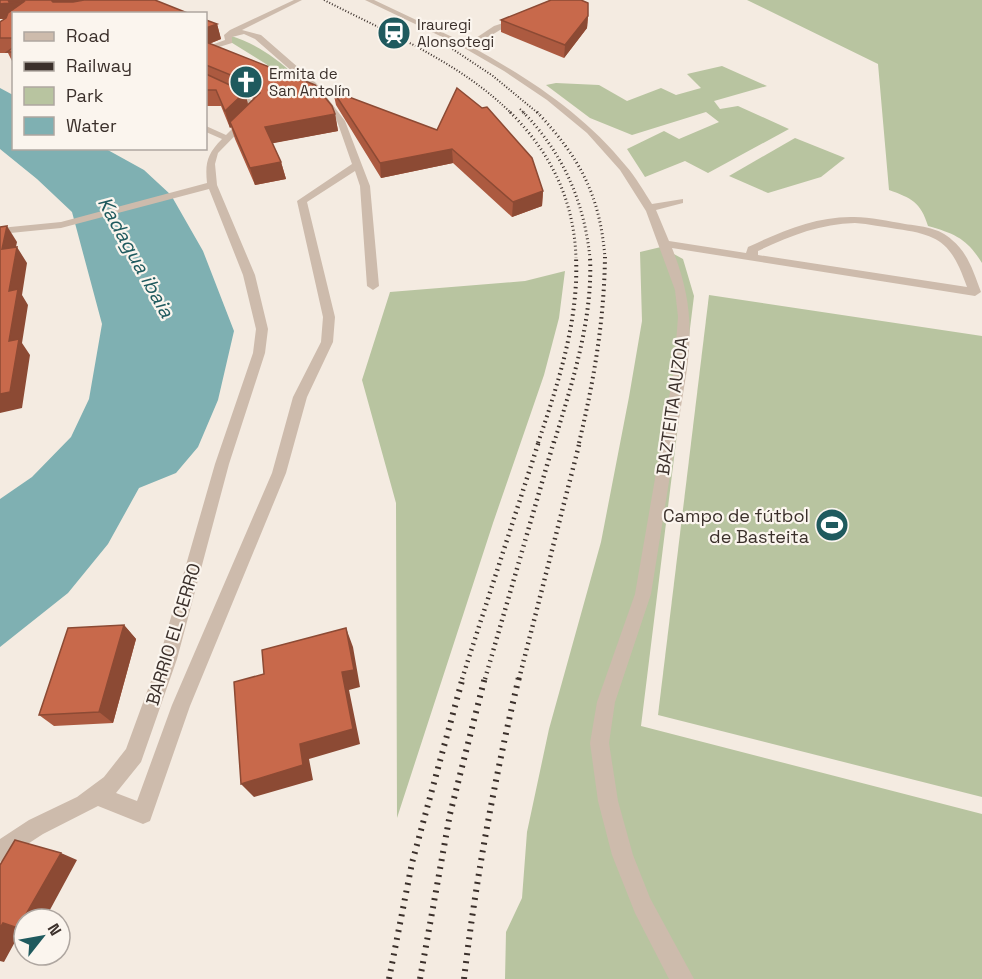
<svg xmlns="http://www.w3.org/2000/svg" width="982" height="979" viewBox="0 0 982 979" font-family="'Space Grotesk',sans-serif">
	<rect width="100%" height="100%" fill="#f4ebe1"/>
	<g fill="#b8c4a0">
		<path d="M747,0H982V263C967,239 956,234 928,226C921,202 911,198 889,190L878,64Z"/>
		<path d="M228,35C257,44 273,56 296,76L289,83L266,64L229,41Z"/>
		<polygon points="722,66 767,86 714,101 720,109 738,106 789,129 708,173 685,161 645,177 627,149 664,131 679,139 719,122 706,112 632,135 590,118 546,85 556,83 599,85 627,101 661,88 676,95 701,88 687,74"/>
		<polygon points="795,138 845,158 821,177 768,193 729,176"/>
		<polygon points="661,247 683,259 694,296 641,726 982,814 982,979 505,979 506,932 522,898 527,832 549,729 601,542 629,397 642,321 640,252"/>
		<polygon points="565,271 559,318 544,375 493,523 397,818 396,503 362,380 390,292 525,281"/>
		<polygon points="709,295 982,336 982,797 658,715"/>
	</g>
	<polygon fill="#7fb0b2" points="0,88 13,95 14,148 106,149 144,170 171,195 203,251 234,331 218,400 198,447 176,473 139,488 108,544 68,593 0,647 0,499 32,477 71,437 89,399 102,324 72,212 37,179 0,149"/>
	<g fill="none" stroke-linecap="round" stroke-linejoin="round">
		<g fill="#cdbbac" fill-rule="evenodd">
			<path d="M294,0H302L242,30L261,35L316,83L345,121L370,186L379,286L373,290L367,286L360,186L355,171L307,202L335,317L333,342L307,397L286,473L190,706L150,821L143,824L98,806L43,834L0,862V839L29,820L77,797L104,777L126,749L159,659L215,464L253,353L256,329L243,275L209,189L61,228L0,234V228L61,222L207,183C205,163 207,154 222,139L206,132V126L226,135L253,108L206,85V80L256,102L262,108L218,153L215,164L217,185L255,275L268,329L265,353L229,464L177,659L141,762L116,793L137,801L172,705L272,473L293,397L321,342L323,317L297,201L352,164L337,121L310,87L255,39L244,34L232,37V43L206,51V47L225,40L224,35L230,30Z"/>
			<path d="M365,0H374L467,44L494,26L521,17V21L500,30L472,47C530,79 584,114 626,166C636,177 644,192 652,204L683,199V203L656,210L669,241L746,253L748,247C782,231 817,216 854,217C871,217 888,221 905,224C921,226 940,228 952,240C968,253 974,273 981,292L975,296L672,248C689,291 693,323 687,369L651,594L615,702L609,743L618,801L633,855L650,898L694,979H669L635,913L612,855L598,801L590,743L597,702L635,594L674,369L678,317L675,290L646,211L620,170L587,133L547,100L504,71L459,45ZM855,223C869,224 883,227 897,229C942,235 952,245 967,287L758,255V251C789,236 820,224 855,223Z"/>
		</g>
		<g stroke="#3b302b" stroke-width="2" stroke-dasharray="1 2" stroke-linecap="butt">
			<path d="M324,0C388,33 460,62 512,114"/>
			<polyline points="445,44 493,76 539,114"/>
			<polyline points="520,109 525,114"/>
		</g>
		<g stroke="#3b302b" stroke-width="3" stroke-dasharray="1 3" stroke-linecap="butt">
			<path d="M510,112C551,153 574,200 576,258"/>
			<path d="M523,112C563,153 584,201 590,258"/>
			<path d="M537,112C580,158 600,195 605,258"/>
		</g>
		<g stroke="#3b302b" stroke-width="4" stroke-dasharray="1.5 4" stroke-linecap="butt">
			<path d="M538,443C558,384 579,320 576,257"/>
			<path d="M554,443C572,383 593,320 590,257"/>
			<path d="M579,443C594,380 604,322 605,257"/>
		</g>
		<g stroke="#3b302b" stroke-width="4.5" stroke-dasharray="1.5 4.5" stroke-linecap="butt">
			<polyline points="462,679 539,441"/>
			<polyline points="485,679 554,441"/>
			<polyline points="519,679 580,441"/>
		</g>
		<g stroke="#3b302b" stroke-width="6" stroke-dasharray="2 6" stroke-linecap="butt">
			<polyline points="389,979 412,863 463,677"/>
			<polyline points="420,979 450,814 485,677"/>
			<path d="M464,979C476,877 495,777 519,677"/>
		</g>
	</g>
	<g fill="#ac5a40" fill-rule="evenodd">
		<polygon points="0,0 14,14 14,65 8,53 0,53 0,22 5,19 0,19"/>
		<polygon points="588,16 587,28 564,58 501,32 501,20"/>
		<path d="M206,20L217,24L221,39L209,44L335,114L338,131L272,143L281,162L286,179L255,185L235,139L231,127L230,128L221,106H206ZM246,95L254,99L248,105Z"/>
		<polygon points="333,91 543,191 542,206 512,217 453,163 381,178 336,105"/>
		<polygon points="124,625 136,639 113,723 54,726 39,715"/>
	</g>
	<g fill="#8c4a34">
		<polygon points="7,0 30,0 14,18 0,19 0,4"/>
		<polygon points="51,0 117,0 59,12"/>
		<polygon points="588,16 587,28 564,58 565,45"/>
		<polygon points="217,24 221,39 206,45 206,28"/>
		<polygon points="245,92 249,109 230,122 231,127 230,128 225,111"/>
		<polygon points="335,114 338,131 269,144 265,127"/>
		<polygon points="452,149 453,163 381,178 380,163"/>
		<polygon points="281,162 286,179 255,185 250,168"/>
		<polygon points="543,191 542,206 512,217 513,202"/>
		<polygon points="7,226 17,242 12,265 2,249"/>
		<polygon points="17,247 27,263 22,295 28,305 22,343 30,355 22,408 0,413 0,394 9,341 9,291"/>
		<polygon points="124,625 136,639 113,723 99,712"/>
		<polygon points="346,628 353,647 360,687 349,690 360,744 309,759 313,780 254,797 241,784 300,744 342,672"/>
		<polygon points="61,853 77,860 45,919 24,919 24,929 22,929 4,962 0,961 0,928 3,923"/>
	</g>
	<g fill="#c8694b" stroke="#8c4a34" stroke-width="1.5">
		<polygon points="0,0 8,0 9,2 17,2 0,4"/>
		<polygon points="20,0 51,0 53,2 73,2 84,0 155,0 190,14 14,14 14,38 0,38 0,22 6,18 8,13 25,1 18,2"/>
		<polygon points="551,0 581,0 588,3 588,16 565,45 501,20"/>
		<polygon points="206,20 217,24 206,28"/>
		<polygon points="206,42 315,85 332,106 335,114 265,127 281,162 250,168 230,122 260,93 253,84 206,65"/>
		<polygon points="14,47 14,52 7,52"/>
		<polygon points="206,74 245,92 225,111 216,90 206,90"/>
		<polygon points="457,88 482,108 487,107 532,158 543,191 513,202 452,149 380,163 333,91 437,130"/>
		<polygon points="7,226 2,249 17,247 9,291 18,289 9,341 19,339 10,392 0,394 0,227"/>
		<polygon points="124,625 99,712 39,715 68,628"/>
		<polygon points="346,628 354,670 342,672 353,729 300,744 303,765 241,784 234,682 264,674 262,650"/>
		<polygon points="15,840 61,853 18,928 3,923 0,928 0,865"/>
	</g>
	<defs>
		<symbol id="station-disc" viewBox="-11 -11 22 22"><circle r="9.5" fill="#1f5a5e" stroke="#fbf5ee"/><path d="M-3-6H3Q5-6 5-4V2Q5 4 3 4L4.5 6H3L1.5 4h-3L-3 6H-4.5L-3 4Q-5 4-5 2V-4Q-5-6-3-6ZM-3.5-4v3h7v-3ZM-3.5 1v1.5H-2V1ZM2 1v1.5H3.5V1Z" fill="#fff"/></symbol>
		<symbol id="church-disc" viewBox="-11 -11 22 22"><circle r="9.5" fill="#1f5a5e" stroke="#fbf5ee"/><path d="M-1.2-6h2.4v3.5h3.3v2.4h-3.3V6h-2.4V-.1h-3.3v-2.4h3.3Z" fill="#fff"/></symbol>
		<symbol id="stadium-disc" viewBox="-11 -11 22 22"><circle r="9.5" fill="#1f5a5e" stroke="#fbf5ee"/><path d="M0-5a6.5 5 0 1 0 0 10a6.5 5 0 1 0 0-10ZM-3.5-1.8h7v3.6h-7Z" fill="#fff"/></symbol>
	</defs>
	<g fill-rule="evenodd">
		<use href="#station-disc" x="375" y="14" width="38" height="38"/>
		<use href="#church-disc" x="227" y="63" width="38" height="38"/>
		<use href="#stadium-disc" x="813" y="506" width="38" height="38"/>
	</g>
	<g text-anchor="middle" dominant-baseline="central" stroke-width="4.5" stroke-linejoin="round" paint-order="stroke">
		<g font-size="15" fill="#3b302b" stroke="#fbf5ee" text-anchor="start">
			<text x="417" y="24">Irauregi<tspan x="417" dy="17">Alonsotegi</tspan></text>
			<text x="269" y="73">Ermita de<tspan x="269" dy="17">San Antolín</tspan></text>
		</g>
		<g font-size="18" fill="#3b302b" stroke="#fbf5ee">
			<text transform="translate(672 406) rotate(-82)">BAZTEITA AUZOA</text>
			<text transform="translate(173 634) rotate(-73)">BARRIO EL CERRO</text>
		</g>
		<g font-size="18" fill="#3b302b" stroke="#fbf5ee" text-anchor="end">
			<text x="809" y="515">Campo de fútbol<tspan x="809" dy="21">de Basteita</tspan></text>
		</g>
		<g font-size="20" font-style="italic" fill="#1f5a5e" stroke="#fbf5ee">
			<text transform="translate(136 257) rotate(61)">Kadagua ibaia</text>
		</g>
	</g>
	<rect x="12" y="12" width="195" height="138" fill="#fbf5ee" stroke="#aea6a0" stroke-width="1.5"/>
	<rect x="24" y="32" width="30" height="9" fill="#cdbbac" stroke="#aea6a0" stroke-width="1.5"/>
	<text x="66" y="42" font-size="18" fill="#3b302b">Road</text>
	<rect x="24" y="62" width="30" height="9" fill="#3b302b" stroke="#aea6a0" stroke-width="1.5"/>
	<text x="66" y="72" font-size="18" fill="#3b302b">Railway</text>
	<rect x="24" y="87" width="30" height="18" fill="#b8c4a0" stroke="#aea6a0" stroke-width="1.5"/>
	<text x="66" y="102" font-size="18" fill="#3b302b">Park</text>
	<rect x="24" y="117" width="30" height="18" fill="#7fb0b2" stroke="#aea6a0" stroke-width="1.5"/>
	<text x="66" y="132" font-size="18" fill="#3b302b">Water</text>
	<g transform="translate(42 937) rotate(59)"><circle r="28" fill="#fbf5ee" stroke="#aea6a0" stroke-width="1.5"/>
	<path d="M0-4.5L10 22L0 15L-10 22Z" fill="#1f5a5e"/>
	<text y="-9" font-size="16" font-weight="bold" text-anchor="middle" fill="#3b302b">N</text>
	</g>
</svg>
